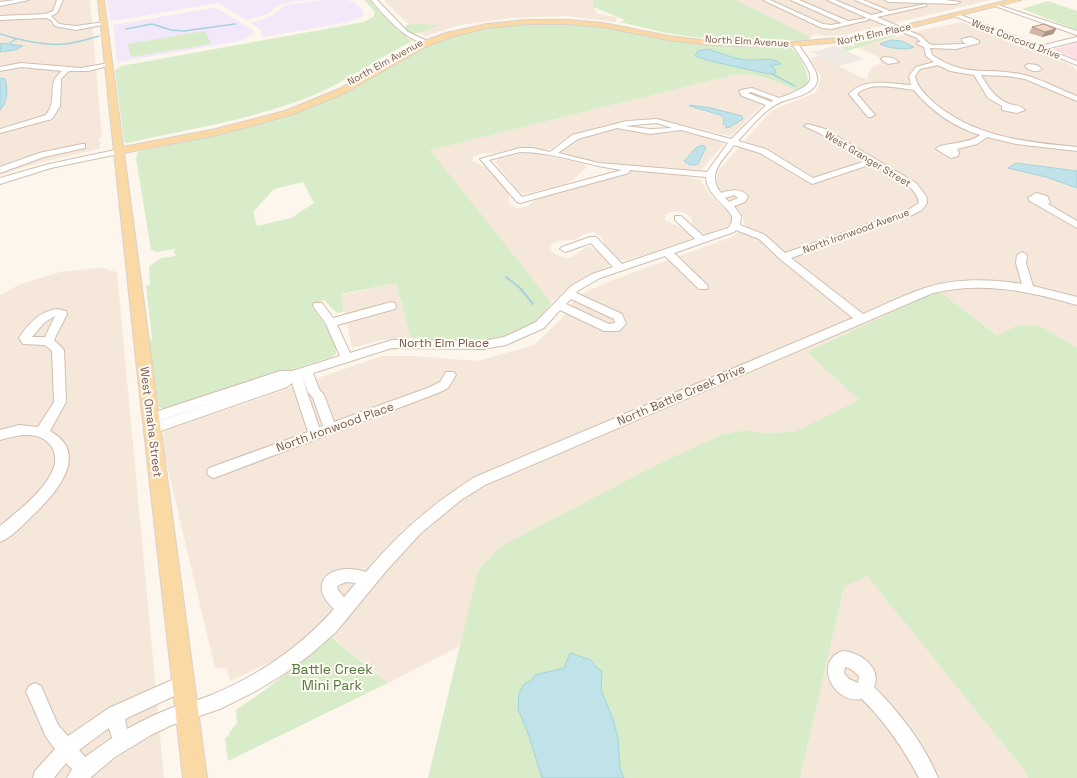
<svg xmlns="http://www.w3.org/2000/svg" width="1077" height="778" viewBox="0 0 1077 778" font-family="'Space Grotesk',sans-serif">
	<rect width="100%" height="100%" fill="#fdf6ec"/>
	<g fill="#f5e8da">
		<polygon points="0,0 90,0 102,137 99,138 100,146 98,149 31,165 0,175"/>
		<polygon points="384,0 593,0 593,7 597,14 618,17 615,22 566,16 512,18 460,25 425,36 415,31"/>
		<polygon points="735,0 990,0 845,35 824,36 817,34 808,37"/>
		<polygon points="962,22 1071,65 1077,70 1077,348 1018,325 998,335 940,292 924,297 807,352 860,400 794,432 764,433 745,430 720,435 652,467 555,518 478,571 460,646 388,683 319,626 279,658 230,681 227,669 215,668 165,457 163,436 165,431 382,356 414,356 478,361 534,345 562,318 576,297 607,282 732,237 746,227 740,211 717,190 717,172 772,110 815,93 819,85 821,76 810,58 819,56 860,77 867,79 870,69 881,63 879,57 858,48 913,32"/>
		<polygon points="737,74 748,74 777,81 795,90 771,100 762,105 731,136 662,120 635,120 578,133 566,138 548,150 527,148 498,153 483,153 474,156 472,161 490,170 509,192 509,204 516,208 526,207 540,197 636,170 663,172 700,180 711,196 732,216 731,222 727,226 707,234 698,232 692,224 692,219 686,213 677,211 670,212 665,215 665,220 687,231 691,235 691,239 629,260 619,260 604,244 602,237 593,232 582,235 575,240 558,241 551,245 551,251 559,256 566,258 572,257 586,247 590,247 599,252 609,263 608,266 571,285 551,302 429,150"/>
		<polygon points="612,129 654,134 687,131 724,144 701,170 609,164 565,155 559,152 574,140"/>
		<polygon points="529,152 584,164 587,167 574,179 565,184 525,194 519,192 495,162 500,158"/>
		<polygon points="102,268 117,272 164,778 0,778 0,295 21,284 60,272"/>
		<polygon points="396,283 411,338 382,340 352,348 341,295"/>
		<polygon points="867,576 1026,772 1028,778 800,778 844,587"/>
	</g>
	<polygon fill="#efe9e4" points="836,46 864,59 838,66 811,52"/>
	<g fill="#f3e8fa">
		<polygon points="107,0 316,0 296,1 278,5 268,14 246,20 218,3 113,21 110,20"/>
		<polygon points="325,0 347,0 354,2 360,7 364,14 361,17 348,22 264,37 261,36 262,31 251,23 272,16 285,5"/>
		<polygon points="213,8 218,9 253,30 253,34 240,41 117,62 113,25"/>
	</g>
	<polygon fill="#fbdfe3" points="1077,42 1077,60 1054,50 1054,49"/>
	<g fill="#d8ecc9" fill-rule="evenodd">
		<path d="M364,0H369L399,32L405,31L406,25L417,24L441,25L405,37L413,41C379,57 349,80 314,95C255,119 190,129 127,143L124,142L115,70L121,68L116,67L364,22L373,17L375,12Z"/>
		<polygon points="593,0 735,0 812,38 802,41 701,38 666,33 620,22 625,20 593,7"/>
		<polygon points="1048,1 1077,11 1077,30 1022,9"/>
		<path d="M568,23L605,27L658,38L789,47C797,50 809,72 808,81L802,88L795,90C776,80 758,74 737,74L430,150L551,302L550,305C543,314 536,323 526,328C490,347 449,340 411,338L396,283L341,294L344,312L337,313L324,300L312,307C321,320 337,338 336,354L332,357L164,409L159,407L153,366L146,345L152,339L146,286L150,284L149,267L161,258L176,256L173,251L178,248L157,252L151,250L136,158L138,152L262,123L306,109L348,91L430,43L463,33L520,24ZM303,182L314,203L291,218L257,226L253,212L274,189Z"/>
		<polygon points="205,31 211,44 131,57 128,44"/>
		<polygon points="892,35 897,36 847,51 840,47 855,46 854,43"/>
		<polygon points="940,292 997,335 1018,325 1040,326 1077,348 1077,778 1028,778 1026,772 867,576 844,587 800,778 428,778 478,571 500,547 652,467 720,435 745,430 764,433 794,432 859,400 807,352 924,297"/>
		<polygon points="331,637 388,683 228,761 225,738 229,736 229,733 237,723 236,710 265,690"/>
	</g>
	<g fill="#bfe3e8" stroke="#a5d3da">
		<path d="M891,40L902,41L914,47C907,51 887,48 880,44Z"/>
		<polygon points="1,43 23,46 15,50 0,52"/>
		<path d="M707,49C720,52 733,59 747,60C757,61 774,56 781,64L770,66L774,68L776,73L768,74L706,60L695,56L698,51Z"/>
		<path d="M0,78L5,79C8,89 8,102 0,110Z"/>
		<polygon points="690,105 711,108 742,116 743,119 730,127 725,128 727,126 723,124 724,118 720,115 690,106"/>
		<path d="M702,145L706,147L698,164C694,166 688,165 684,161L696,148Z"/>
		<polygon points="1016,163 1077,171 1077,188 1046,177 1008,168"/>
		<polygon points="570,653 591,660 597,668 602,671 601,690 613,719 618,738 620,768 624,778 542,778 529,736 518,709 519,693 524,684 532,680 535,675 564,668"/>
	</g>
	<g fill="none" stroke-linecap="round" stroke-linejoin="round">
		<g stroke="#a5d3da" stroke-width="1.5">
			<polyline points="126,29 152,24 171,30 184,31 235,24"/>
			<path d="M0,34C18,40 46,46 65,44C76,43 88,39 99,36"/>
			<polyline points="10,43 16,39"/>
			<polyline points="772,74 795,86"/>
		</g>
		<polyline stroke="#a5d3da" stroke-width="2" points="506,277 520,288 533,304"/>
		<defs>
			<g id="minor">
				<polygon points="15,0 29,0 0,6 0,2"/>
				<polygon points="57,0 63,0 57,13 51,16 59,24 76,26 104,22 107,24 76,30 55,26 51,20 46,18 0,20 0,16 46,14 53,11"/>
				<path d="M371,0H377L408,32L425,40V42C408,44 382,13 371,0Z"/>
				<path d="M763,0H770L823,24L831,25L842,23L791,0H799L848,21L867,18L827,0H835L871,15L884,12L855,0H863L890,11L926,4V6L877,17L921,36L929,44L933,45L963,44H966L962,41V39L971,37L979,41V43L956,49L930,48L932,55C966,78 984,67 1020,74C1040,78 1058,89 1077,96V101L1025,79L1007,76L981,75C988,87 994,97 1007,103C1014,106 1019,104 1025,110L1017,113L1002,110V106L988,98L974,75L950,71L938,65L920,69L915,76C917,87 925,94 932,101C973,137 1025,142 1077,147V151L1016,144L987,137L977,144L957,149L959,152L958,156L951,158L936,149C941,142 968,145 980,135C954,127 931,111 914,90C898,88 870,81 857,94L875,115L871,117H868L849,94C863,77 892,84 911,85L909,76L916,67L934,62L926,56L924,47L917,44V42H921L917,38L868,18V20L831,29L822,28Z"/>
				<polygon points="885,0 945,0 960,2 957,4 888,2"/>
				<polygon points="995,4 1077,31 1077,35 995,6"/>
				<polygon points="954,14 958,14 1040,46 1077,37 1077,41 1046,49 1077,61 1077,65 954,16"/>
				<path d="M795,42L798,44C803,52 820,72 817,82C813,95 791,98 781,102C763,110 750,128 738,141L766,149L813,178L866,161L819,133L804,126L808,124L825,129L916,183L926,196L927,203L922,210L912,215L791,258L863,314C884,305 906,294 928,287C958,278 991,279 1022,284L1016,263L1017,255L1022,252L1027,255L1026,263L1033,286L1077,297V305C1028,291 983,281 933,293L485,485L461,500L421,533L387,570L336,632L311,654L284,674L256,691L220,709L172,725L151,735L115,757L90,778H67L72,769L66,763L54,778H33L35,771L55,749L46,737L29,698L26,692L29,686L35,683L41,686L58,725L68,736L109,708L183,675L189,677L191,683L189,689L125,719L127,729C141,721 156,714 171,708C184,703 197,701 209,696C256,677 301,647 334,609C304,581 334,561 366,572C398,534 433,503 475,477L853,318L780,259L759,239L736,230L734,232L674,253L707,285L708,287L707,289H699L665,256L600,278L579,290L576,293L622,314L626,324L619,331H604L560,310L544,328L506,345L483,349L392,348L313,373L319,389L324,395L334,422L430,387L440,382L446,372H454L456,375L448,388L438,393L214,478L209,476L207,472L209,468L308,432L292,383L287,387L152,434L148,433L146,429L148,425L280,379L150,424L146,423L144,419L146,415L280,371H292L340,356L326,324L313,306L314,303H322L333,318L391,302L395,303L396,306L395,309L337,325L350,353L392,340L483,341L504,337L536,322L571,286L592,274L613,267L591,243L565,252L560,249L562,247L590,237H596L622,264L695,239L675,220V216H681L703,236L728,228L732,222V216C723,202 707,195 706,177L630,170L629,173L520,203L517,202L480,159L520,148H532L550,152L572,135L627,121L657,119L731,139L766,105L742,96L739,91L741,90L752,88L779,98C822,82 815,79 792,44ZM751,92L773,100L771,102L748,93ZM657,123L672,128L650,129L625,126ZM617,128L650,134L681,130L728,143L707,172L599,163L558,153L578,139ZM734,145L760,153L812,184L872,164C887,173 916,183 919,203L906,211L785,253L765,235L740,225L741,216L734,206L745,202L748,196C740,188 732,190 721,193C706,174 722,161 734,145ZM520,152C554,152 588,166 622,170L522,197L489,160ZM734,195L738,198L729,202L725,198ZM571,299L614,319L615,323L609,324L566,304ZM302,377L308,392L313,398L323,426L319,427ZM346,582L356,583L344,597L338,590L337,586ZM109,728L112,738L85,757L79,750Z"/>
				<polygon points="884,57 893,58 899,62 888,64 881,59"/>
				<path d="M21,63L81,68L109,63L112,65L88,71H69L61,79L60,106L52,119L0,133V129L46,115C59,97 45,84 62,71L21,67L0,71V67Z"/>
				<path d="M1028,64L1037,65L1042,69C1037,73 1029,71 1025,66Z"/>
				<polygon points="82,144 85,144 85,148 44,157 0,173 0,167 39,153"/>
				<polygon points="120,149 123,149 123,153 51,168 0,184 0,178 49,164"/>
				<polygon points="1036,193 1047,196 1050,202 1048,204 1077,221 1077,228 1030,201 1028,198"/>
				<path d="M57,309L66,311L67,314L54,340L64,350L66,402L50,431C92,454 54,496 31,517C22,526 12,537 0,542V526C19,510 79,466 45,440C33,431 13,436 0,440V430L19,425L38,427L54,402L52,351L45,345L23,344L19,338C28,324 40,311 57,309ZM55,316L45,337H32L45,322Z"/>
				<path d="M842,651C860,652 882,667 874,687C900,713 924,744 938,778H919C904,749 885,722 862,699C835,705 812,663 842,651ZM845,667L851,669L859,676L858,683L849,679L844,673Z"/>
			</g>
			<polygon id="major" points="98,0 104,0 123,147 216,129 285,111 339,89 419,43 446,33 487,24 526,20 569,20 603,23 669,36 709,41 782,43 861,36 1009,0 1021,0 861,40 782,47 709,45 669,40 603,27 569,24 526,24 487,28 451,37 425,47 345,93 291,115 217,135 124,153 207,778 183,778 137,369"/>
		</defs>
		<use href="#minor" stroke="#d1beb0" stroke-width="2"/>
		<use href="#major" stroke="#dad1cd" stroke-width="2"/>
		<use href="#minor" fill="#fff" fill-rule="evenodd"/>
		<use href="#major" fill="#fbd9a5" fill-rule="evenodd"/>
	</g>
	<polygon fill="#d1b7a8" points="1032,27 1056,29 1053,34 1042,37 1029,33"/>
	<polygon fill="#aa9588" points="1056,29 1053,34 1042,37 1045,32"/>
	<polygon fill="#f3d5c3" stroke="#aa9588" points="1044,24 1056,29 1045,32 1032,27"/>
	<g text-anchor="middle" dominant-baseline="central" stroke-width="4" stroke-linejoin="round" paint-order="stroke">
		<g font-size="10" fill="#7a5c4d" stroke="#fffaf3">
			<text transform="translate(874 34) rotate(-12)">North Elm Place</text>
			<text transform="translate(1016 39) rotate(21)">West Concord Drive</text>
			<text transform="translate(747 41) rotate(3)">North Elm Avenue</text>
			<text transform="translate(385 62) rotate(-29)">North Elm Avenue</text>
			<text transform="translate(868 159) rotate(31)">West Granger Street</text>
			<text transform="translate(856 231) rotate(-20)">North Ironwood Avenue</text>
		</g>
		<g font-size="12" fill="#7a5c4d" stroke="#fffaf3">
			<text x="444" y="343">North Elm Place</text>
			<text transform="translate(681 395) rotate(-23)">North Battle Creek Drive</text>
			<text transform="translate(151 422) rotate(83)">West Omaha Street</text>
			<text transform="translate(335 427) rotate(-20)">North Ironwood Place</text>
		</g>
		<g font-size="14" fill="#537a41" stroke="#fffaf3">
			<text x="332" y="669">Battle Creek<tspan x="332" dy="16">Mini Park</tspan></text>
		</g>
	</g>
</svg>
